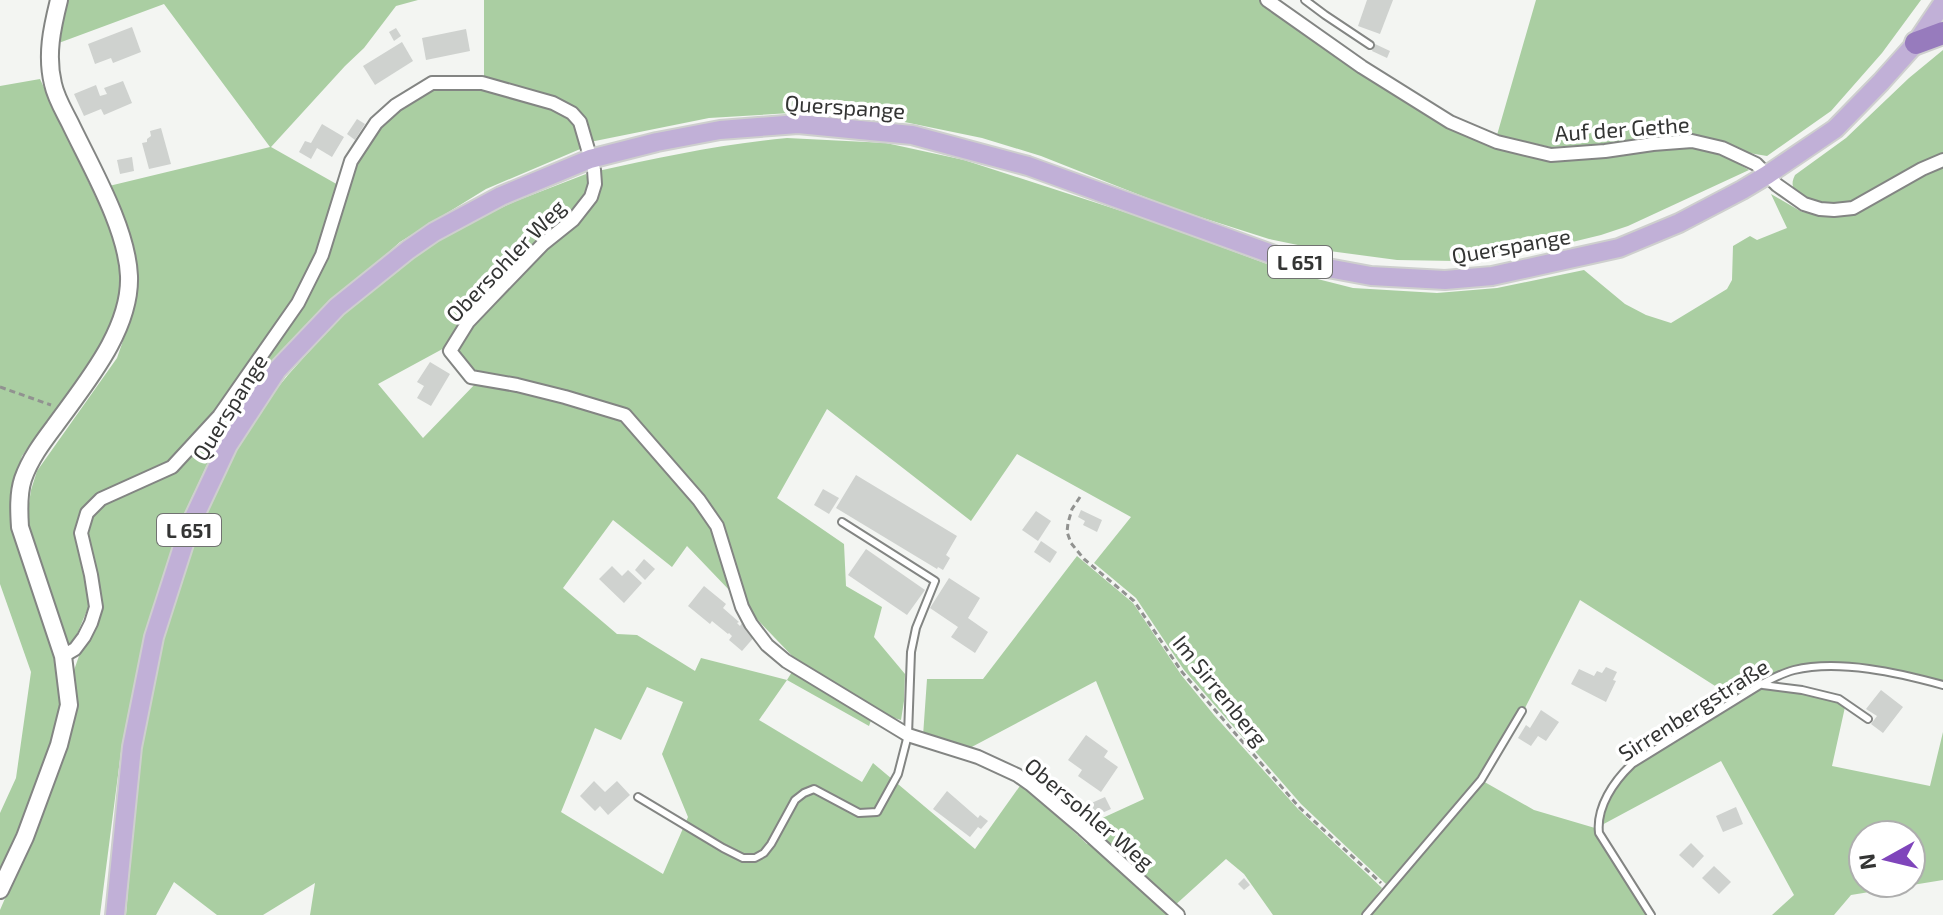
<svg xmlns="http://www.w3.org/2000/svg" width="1943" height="915" viewBox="0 0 1943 915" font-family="'Exo 2',sans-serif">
  <rect width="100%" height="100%" fill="#f3f5f2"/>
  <g fill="#aacea2" fill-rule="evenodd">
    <polygon points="66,0 418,0 396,6 364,48 345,66 271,147 340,186 319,254 295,302 215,415 169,463 84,511 90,603 68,656 26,524 31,490 37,471 117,358 133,312 138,276 129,229 109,186 270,147 164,4 56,44"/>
    <polygon points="484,0 1262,0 1448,124 1548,158 1690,145 1720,153 1749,170 1628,226 1601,235 1527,253 1455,261 1397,260 1322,250 1269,239 1175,209 1041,156 982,138 885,118 807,112 709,118 590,142 586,121 484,79"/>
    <polygon points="1536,0 1921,0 1882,53 1831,111 1767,156 1749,153 1723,144 1690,135 1651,137 1604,145 1550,147 1497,135"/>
    <path d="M1943 50V156C1922 163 1900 173 1881 184 1871 190 1860 200 1848 203 1834 207 1812 206 1801 196 1793 189 1790 185 1795 175L1846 138 1909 78Z"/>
    <polygon points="40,79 112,232 121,277 117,307 99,350 22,456 12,487 10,524 59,672 62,708 51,745 19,834 0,873 0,813 16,778 31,672 0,584 0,86"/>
    <polygon points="434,86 482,88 549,108 578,124 585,147 486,189 400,242 334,301 272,365 219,439 181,521 144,635 122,744 100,915 0,915 0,910 50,794 67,744 75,702 73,673 98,602 87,536 91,517 104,503 174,469 198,447 224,415 303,304 355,163 377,127 398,109"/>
    <path d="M787 138 886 143 964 160 1146 219 1286 271 1353 288 1437 293 1497 288 1584 270 1625 304 1646 315 1671 323 1727 289 1732 280 1733 246 1750 236 1757 240 1787 228 1771 194 1802 212 1845 216 1892 191 1943 167V684L1886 669 1796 667 1734 698 1580 600 1525 708H1521L1480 779 1386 884 1301 804 1184 670 1136 598 1094 563 1131 517 1017 454 971 521 827 409 777 498 844 544 846 586 882 607 874 637 905 674 904 701 901 720 874 712 869 726 787 680 759 720 862 782 873 763 975 849 1022 783 1087 844 1098 845 1175 915H310L315 883 263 915H217L174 882 156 915H126L139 752 159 641 194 537 230 454 261 408 288 375 341 316 412 254 460 227 516 201 586 174 590 186 587 196 448 346 378 384 423 438 478 381 452 350C479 313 511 278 544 247 562 231 582 221 596 201 602 193 599 181 598 171 660 157 723 144 787 138ZM613 520 672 567 687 546 798 662 787 680 701 658 695 671 637 635 617 634 563 588ZM647 687 683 702 662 754 688 817 663 874 561 812 595 728 621 740Z"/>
    <polygon points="1077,556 1133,603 1182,676 1214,715 1298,809 1382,888 1361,915 1273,915 1244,874 1226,859 1173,907 1085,826 1144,799 1096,681 966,750 923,736 927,679 983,679"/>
    <path d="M1761 687C1787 690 1823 694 1845 707L1832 766 1930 786 1943 732V880L1851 895 1834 915H1772L1794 895 1721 761 1600 826C1606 802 1616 783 1633 766ZM1863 835H1911V883H1863Z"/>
    <polygon points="1481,780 1534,810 1595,828 1601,842 1646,915 1371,915"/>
  </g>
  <g fill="#cfd2cf">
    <polygon points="1367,0 1393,0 1380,34 1358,26"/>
    <polygon points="132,27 141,52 113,63 111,58 95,64 88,44"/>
    <polygon points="396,28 401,36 394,41 389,32"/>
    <polygon points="466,29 470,51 426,60 422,38"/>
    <polygon points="402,42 413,61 375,85 363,66"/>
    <polygon points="1375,44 1390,51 1387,58 1372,51"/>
    <polygon points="123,81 132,103 104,115 101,109 84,116 74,94 96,85 100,96 107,94 104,88"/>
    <polygon points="357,119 365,124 355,140 347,134"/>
    <polygon points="322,124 344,137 332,157 317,148 311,159 299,152 305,141 311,143"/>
    <polygon points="161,128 171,164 149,169 142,143 147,142 147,139 151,136 150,131"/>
    <polygon points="132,157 134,171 120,174 117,160"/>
    <polygon points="430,362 450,374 431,406 417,398 424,386 417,382"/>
    <polygon points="856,475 957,536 946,555 950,558 943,570 938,567 937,569 836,508"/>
    <polygon points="823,489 839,498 829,514 814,505"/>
    <polygon points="1081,510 1102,520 1097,532 1083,525 1085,521 1078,517"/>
    <polygon points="1036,511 1051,521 1038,541 1022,530"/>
    <polygon points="1041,541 1057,552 1050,563 1034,552"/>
    <polygon points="866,549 925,590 907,615 848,575"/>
    <polygon points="644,559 655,569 645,580 635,570"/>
    <polygon points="612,566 622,576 628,570 642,583 624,603 599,579"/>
    <polygon points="949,578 980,598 968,618 988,632 975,653 951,637 958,627 930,608"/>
    <polygon points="704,586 726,604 723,608 739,622 737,623 740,626 742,623 756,635 742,651 729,640 732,636 729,633 728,634 712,621 710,624 688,606"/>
    <polygon points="1606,667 1617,672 1613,680 1616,681 1606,702 1571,684 1579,669 1594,676 1597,671 1602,673"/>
    <polygon points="1881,690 1903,707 1883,733 1871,724 1877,716 1866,709"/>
    <polygon points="1541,710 1559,722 1546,741 1538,736 1531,746 1518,738 1526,725 1530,728"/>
    <polygon points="1086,735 1108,751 1104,757 1118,767 1101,792 1078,776 1082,770 1068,760"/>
    <polygon points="594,781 605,792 617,781 630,795 608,815 600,806 595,811 580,796"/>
    <polygon points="947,791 978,818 980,815 988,821 981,829 978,827 970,837 933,809"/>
    <polygon points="1105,797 1111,809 1084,821 1078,809"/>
    <polygon points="1736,807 1743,824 1723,832 1716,816"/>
    <polygon points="1691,843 1704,856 1693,868 1679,855"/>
    <polygon points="1714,866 1731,882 1719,894 1702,878"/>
    <polygon points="1244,878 1250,885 1244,890 1238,884"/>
  </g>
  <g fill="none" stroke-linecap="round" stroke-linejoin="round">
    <g stroke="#838583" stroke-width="10">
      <g id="lane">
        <polyline points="1305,0 1325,15 1370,45"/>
        <polyline points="1763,685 1802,690 1839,699 1868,719"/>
        <polyline points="638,797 723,848 743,858 755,858 764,853 771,844 795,800 804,793 814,789 859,813 877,812 898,774 908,735 911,652 916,628 935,581 842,522"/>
        <polyline points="1366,915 1481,780 1522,711"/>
        <path d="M1651 915 1599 833C1596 807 1614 781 1632 764L1760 685C1771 679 1782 673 1794 670 1839 659 1899 673 1943 685"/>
      </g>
    </g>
    <g stroke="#838583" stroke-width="16">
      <g id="street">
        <polyline points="1267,0 1362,67 1450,122 1497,142 1551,155 1605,151 1653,144 1692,141 1722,148 1756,164 1777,185 1804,204 1820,209 1834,210 1853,208 1922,169 1943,160"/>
        <polyline points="63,656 75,649 84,637 91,623 96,607 91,575 81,533 87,513 101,499 172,467 219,416 298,303 322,255 351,161 376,123 396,105 432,83 482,83 553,103 572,113 580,122 594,170 595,184 591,197 573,220 543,244 489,300 468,322 450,351 471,377 517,385 565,397 625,415 699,500 717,526 742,607 751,624 767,645 786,661 908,735 978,757 1017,775 1030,784 1083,829 1178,915"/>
      </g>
    </g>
    <g stroke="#838583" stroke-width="20">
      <path id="secondary" d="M0 890 25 837 59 745 69 705 63 656 20 527C19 512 18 494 23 479 30 459 42 443 54 427 84 385 131 331 129 276 127 228 91 167 70 123 64 111 56 98 53 84 46 55 52 28 59 0"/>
    </g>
    <g stroke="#cecfce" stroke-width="22">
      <polyline id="primary" points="115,915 132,747 154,637 189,528 228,445 277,370 337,307 408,250 434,232 501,196 590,159 657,142 720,130 798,124 912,135 1028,166 1277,256 1317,266 1371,276 1445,280 1492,276 1619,248 1679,223 1742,190 1767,175 1835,129 1881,82 1916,43 1943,3"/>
    </g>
    <g stroke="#cecfce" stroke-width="26">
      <polyline id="highway" points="1916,43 1943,33"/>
    </g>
    <g stroke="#919290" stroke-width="3" stroke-dasharray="6 4" stroke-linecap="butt">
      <polyline points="0,387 51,405"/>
      <polyline points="1080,497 1072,509 1068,523 1067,532 1071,543 1084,559 1134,601 1182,672 1299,807 1381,883"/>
    </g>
    <use href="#lane" stroke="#fff" stroke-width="6"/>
    <use href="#street" stroke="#fff" stroke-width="12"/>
    <use href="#secondary" stroke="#fff" stroke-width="16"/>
    <use href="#primary" stroke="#c1b0d7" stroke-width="18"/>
    <use href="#highway" stroke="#977bbd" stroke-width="22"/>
  </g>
  <g text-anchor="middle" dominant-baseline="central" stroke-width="7" stroke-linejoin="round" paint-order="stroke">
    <g fill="#fff" stroke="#717271" stroke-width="2">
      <rect x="1268" y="246" width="64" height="32" rx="6"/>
      <rect x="157" y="514" width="64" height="32" rx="6"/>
    </g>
    <g font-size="20" font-weight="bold" fill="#343534">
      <text x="1300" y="262">L 651</text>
      <text x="189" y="530">L 651</text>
    </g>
    <g font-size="22" fill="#343534" stroke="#fff">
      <text transform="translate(845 106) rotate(4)">Querspange</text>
      <text transform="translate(1622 128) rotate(-4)">Auf der Gethe</text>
      <text transform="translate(1511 245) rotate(-10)">Querspange</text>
      <text transform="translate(505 260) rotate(-46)">Obersohler Weg</text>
      <text transform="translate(229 407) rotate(-58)">Querspange</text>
      <text transform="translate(1221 690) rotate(51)">Im Sirrenberg</text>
      <text transform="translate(1693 709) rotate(-32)">Sirrenbergstraße</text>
      <text transform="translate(1090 813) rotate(40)">Obersohler Weg</text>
    </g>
  </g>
  <g transform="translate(1887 859) rotate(262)"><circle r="38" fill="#ffffff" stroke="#aeaeae" stroke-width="2"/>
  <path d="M0-6L14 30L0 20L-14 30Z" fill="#7f45bb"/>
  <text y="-12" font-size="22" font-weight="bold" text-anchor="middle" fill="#343534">N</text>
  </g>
</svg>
